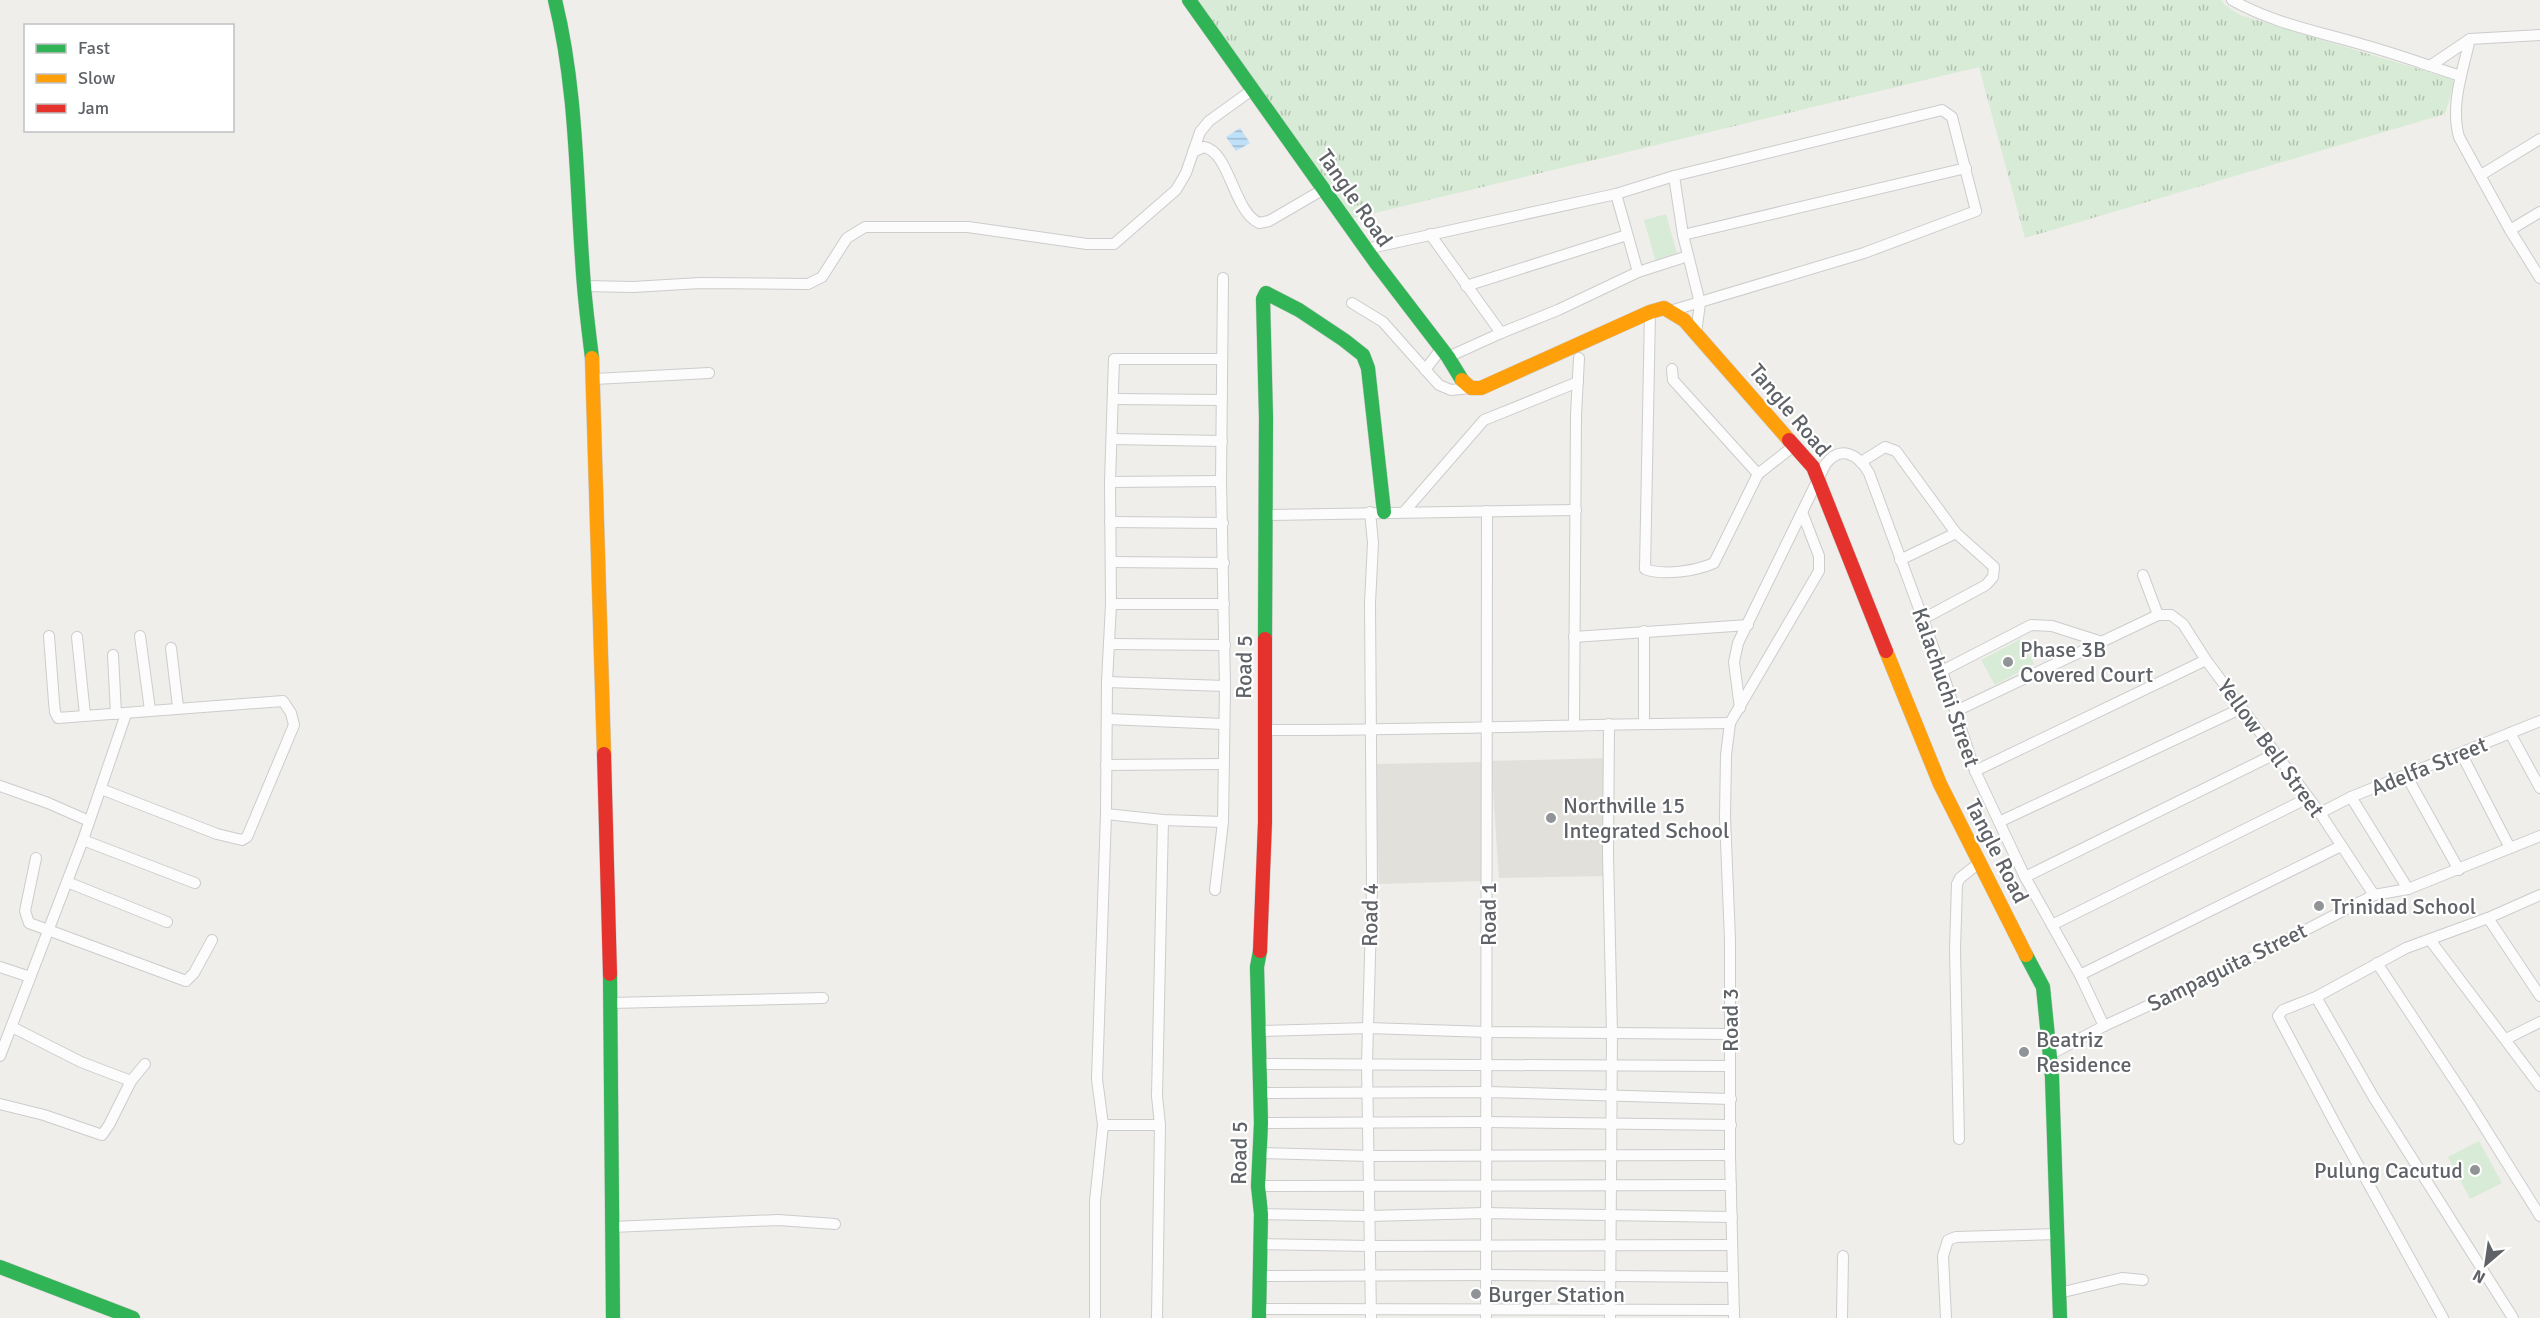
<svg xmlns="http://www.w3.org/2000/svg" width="2540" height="1318" viewBox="0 0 2540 1318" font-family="Signika,sans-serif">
  <defs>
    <pattern id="grass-tufts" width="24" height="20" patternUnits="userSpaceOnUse" patternTransform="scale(1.5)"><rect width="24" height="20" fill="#d8ebd6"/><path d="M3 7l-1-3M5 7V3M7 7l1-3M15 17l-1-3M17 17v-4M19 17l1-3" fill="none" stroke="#b2c2b1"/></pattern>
    <pattern id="water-rules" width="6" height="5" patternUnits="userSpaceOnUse" patternTransform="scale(1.5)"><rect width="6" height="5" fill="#bfe0f9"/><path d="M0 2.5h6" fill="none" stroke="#9eb9cd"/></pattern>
  </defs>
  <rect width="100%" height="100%" fill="#efeeea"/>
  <g fill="#e2e0da">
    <polygon points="1608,758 1606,876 1499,878 1491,761"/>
    <polygon points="1483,762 1482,881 1379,884 1375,764"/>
  </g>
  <polygon fill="url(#grass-tufts)" points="1194,0 2221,0 2225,5 2240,15 2455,80 2445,114 2025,238 1979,67 1350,219"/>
  <g fill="#d8ebd6">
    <polygon points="1666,214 1678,257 1656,263 1644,220"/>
    <polygon points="2021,639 2034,664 1995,685 1981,660"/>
    <polygon points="2479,1141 2502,1183 2470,1199 2448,1157"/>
  </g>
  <polygon fill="url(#water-rules)" points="1240,128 1250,143 1236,151 1226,137"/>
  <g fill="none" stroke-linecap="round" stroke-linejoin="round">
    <g stroke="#cbcccc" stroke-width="12">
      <g id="street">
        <path d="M2232 0C2272 23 2320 32 2364 45 2397 54 2429 66 2461 76"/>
        <path d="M2540 35 2470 39C2463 70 2450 105 2459 137L2510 230 2540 278"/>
        <polyline points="2430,66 2470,39"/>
        <path d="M1193 152 1204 147C1230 152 1233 211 1259 223L1269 221 1324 189"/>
        <polyline points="2481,175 2540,139"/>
        <polyline points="1674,176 1683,235 1700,303 1696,333"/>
        <polyline points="1616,194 1638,272"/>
        <polyline points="2510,230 2540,212"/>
        <polyline points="1430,234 1501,333 1558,310 1638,272 1688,256"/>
        <polyline points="1683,235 1966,168"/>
        <polyline points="1366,249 1616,194 1674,176 1942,110 1952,117 1976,211 1864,253 1670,311"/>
        <polyline points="584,286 633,287 700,283 808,284 822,277 847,238 865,227 968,227 1087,244 1114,244 1176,190 1186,173 1200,132 1209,121 1252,90"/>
        <polyline points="1466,286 1627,235"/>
        <polyline points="1352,303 1383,322 1439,385 1451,390 1471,388"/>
        <path d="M1650 312 1645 569C1663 576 1696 571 1714 563L1758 474 1795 445"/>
        <polyline points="1448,357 1501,333"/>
        <polyline points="1672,369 1673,380 1758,474"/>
        <polyline points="1425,370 1441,349"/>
        <polyline points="594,379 709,373"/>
        <polyline points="1113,399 1222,400"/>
        <polyline points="1112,439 1222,441"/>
        <polyline points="1861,462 1885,447 1896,451 1956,533 1994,567 1993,577 1986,585 1923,619"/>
        <polyline points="1110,482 1221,481"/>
        <polyline points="1370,512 1373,543 1370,603 1372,886 1367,1063 1371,1318"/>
        <polyline points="1404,512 1484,420 1578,382"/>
        <polyline points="1266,515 1576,510"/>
        <polyline points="1110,522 1223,523"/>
        <polyline points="1900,560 1956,533"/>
        <polyline points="1111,562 1224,563"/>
        <polyline points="2143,575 2158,615"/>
        <polyline points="1111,604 1224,604"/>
        <polyline points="1644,631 1644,723"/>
        <polyline points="49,636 54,702 55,712 58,718 283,701 291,713 294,725 250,830 247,837 242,840 217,834 101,789"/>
        <polyline points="140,636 150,710"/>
        <polyline points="77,637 85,715"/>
        <polyline points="1574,637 1748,625"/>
        <polyline points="1110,644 1225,645"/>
        <polyline points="171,648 178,707"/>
        <polyline points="113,655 116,714"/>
        <polyline points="1942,671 2031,625 2052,626 2102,642"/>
        <polyline points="1107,682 1225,686"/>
        <path d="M1740 708 1734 662 1738 643 1825 465C1840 444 1858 454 1869 473L1942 671 1975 771 2025 877 2080 975 2104 1026"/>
        <polyline points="1956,711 2158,615 2171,615 2183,624 2206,660 2320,813 2374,895"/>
        <polyline points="1108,719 1223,724"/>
        <polyline points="1574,724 1576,415 1579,358"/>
        <polyline points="1609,724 1608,854 1612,1033 1610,1318"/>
        <path d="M1265 730C1420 731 1575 724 1730 723"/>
        <polyline points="2510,733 2540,788"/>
        <polyline points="2461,753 2510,848"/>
        <polyline points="1106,765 1224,764"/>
        <polyline points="1975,771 2206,660"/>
        <polyline points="2406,775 2459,870"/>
        <polyline points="0,786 48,803 89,821"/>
        <polyline points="2351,797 2408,889"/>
        <polyline points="2320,813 2351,797 2540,721"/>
        <polyline points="1106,814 1163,820 1223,822"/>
        <polyline points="1999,822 2242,708"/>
        <polyline points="83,840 195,883"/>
        <polyline points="36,858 25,911 29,923 186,981 194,973 212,940"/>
        <polyline points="2025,877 2275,754"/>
        <polyline points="67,882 167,922"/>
        <polyline points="1215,890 1223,822 1225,686 1221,481 1223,278"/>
        <polyline points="2488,918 2540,996"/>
        <polyline points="2052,925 2308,798"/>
        <polyline points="2430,940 2540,1086"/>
        <polyline points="2377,963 2470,1104 2540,1216"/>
        <polyline points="0,967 30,977"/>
        <polyline points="2080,975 2341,846"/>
        <polyline points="2316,997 2374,1098 2513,1318"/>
        <polyline points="610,1003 823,998"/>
        <polyline points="12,1027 81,1062 131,1081 145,1064"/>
        <polyline points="1260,1031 1369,1028 1487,1032 1730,1034"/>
        <polyline points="2506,1039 2540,1022"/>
        <polyline points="2051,1054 2104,1026 2243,962 2374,895 2408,889 2540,836"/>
        <polyline points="0,1056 83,840 126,714"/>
        <polyline points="1260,1064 1730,1066"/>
        <polyline points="1259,1093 1487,1092 1731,1099"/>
        <polyline points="0,1104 44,1115 102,1135 109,1125 131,1081"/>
        <polyline points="1261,1123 1486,1122 1731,1125"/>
        <polyline points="1103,1125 1160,1125"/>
        <polyline points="1959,1139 1955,950 1957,884 1960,878 1979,863"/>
        <polyline points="1259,1153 1370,1156 1730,1155"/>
        <polyline points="1258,1186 1731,1185"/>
        <polyline points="1261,1214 1369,1216 1485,1213 1732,1217"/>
        <polyline points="612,1227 778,1220 835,1224"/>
        <polyline points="1261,1244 1369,1246 1732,1245"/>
        <polyline points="1259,1276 1487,1275 1733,1277"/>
        <polyline points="2059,1293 2122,1278 2143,1280"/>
        <polyline points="1259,1309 1734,1310"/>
        <polyline points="1095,1318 1095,1201 1103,1125 1097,1079 1106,814 1107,682 1111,604 1110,482 1114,359 1222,359"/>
        <polyline points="1157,1318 1160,1125 1157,1096 1163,820"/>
        <polyline points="1486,1318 1487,511"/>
        <polyline points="1734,1318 1730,1155 1730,940 1725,817 1726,755 1730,723 1819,571 1819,556 1802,512"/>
        <polyline points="1842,1318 1843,1256"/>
        <polyline points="1946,1318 1943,1256 1948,1240 1956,1237 2057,1234"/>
        <polyline points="2443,1318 2338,1129 2278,1016 2283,1010 2316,997 2406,948 2488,918 2540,895"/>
      </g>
    </g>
    <g stroke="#cacacb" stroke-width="15">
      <g id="fast">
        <path d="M555 0C578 93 576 190 584 286 586 310 589 334 592 358"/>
        <polyline points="1189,0 1376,263 1448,357 1462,380"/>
        <polyline points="1265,639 1266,417 1263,299 1266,293 1299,310 1344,340 1363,355 1368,368 1384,512"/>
        <polyline points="2026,955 2043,987 2052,1077 2060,1318"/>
        <polyline points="610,974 613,1318"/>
        <polyline points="0,1267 133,1318"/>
        <polyline points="1259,1318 1261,1214 1258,1186 1261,1123 1257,967 1260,951"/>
      </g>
    </g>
    <g stroke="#cacacb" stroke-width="15">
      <g id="slow">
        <polyline points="592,358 604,754"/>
        <polyline points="1462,380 1471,388 1481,388 1650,312 1664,308 1684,320 1789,440"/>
        <polyline points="1886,651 1940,784 2026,955"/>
      </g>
    </g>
    <g stroke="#cacacb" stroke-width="15">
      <g id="jam">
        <polyline points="1789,440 1813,467 1886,651"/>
        <polyline points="604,754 610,974"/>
        <polyline points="1260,951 1265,822 1265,639"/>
      </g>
    </g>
    <use href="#street" stroke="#fdfcfc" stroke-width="10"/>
    <use href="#fast" stroke="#30b455" stroke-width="14"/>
    <use href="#slow" stroke="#ff9f0a" stroke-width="14"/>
    <use href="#jam" stroke="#e5322d" stroke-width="14"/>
  </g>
  <g fill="#919496" stroke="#fff" stroke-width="2">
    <circle cx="2008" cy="662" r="6"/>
    <circle cx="1551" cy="818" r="6"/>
    <circle cx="2319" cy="906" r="6"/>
    <circle cx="2024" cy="1052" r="6"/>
    <circle cx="2475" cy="1170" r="6"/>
    <circle cx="1476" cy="1294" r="6"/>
  </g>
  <g text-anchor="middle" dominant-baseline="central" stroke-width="4.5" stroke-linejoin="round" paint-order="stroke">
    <g font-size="22" fill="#5f6368" stroke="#fff">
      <text transform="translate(1355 198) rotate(55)">Tangle Road</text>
      <text transform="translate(1790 410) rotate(50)">Tangle Road</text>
      <text transform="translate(1244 667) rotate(-89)">Road 5</text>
      <text transform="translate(1946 687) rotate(71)">Kalachuchi Street</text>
      <text transform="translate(2271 748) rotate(54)">Yellow Bell Street</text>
      <text transform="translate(2429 766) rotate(-22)">Adelfa Street</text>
      <text transform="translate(1997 851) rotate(63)">Tangle Road</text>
      <text transform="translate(1488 914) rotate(-90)">Road 1</text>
      <text transform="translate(1370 915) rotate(-89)">Road 4</text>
      <text transform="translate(2227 967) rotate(-26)">Sampaguita Street</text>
      <text transform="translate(1730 1020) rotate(-90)">Road 3</text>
      <text transform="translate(1239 1153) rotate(-89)">Road 5</text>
    </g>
    <g font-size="22" fill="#5f6368" stroke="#fff" text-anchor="start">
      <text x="2020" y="649">Phase 3B<tspan x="2020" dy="25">Covered Court</tspan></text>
      <text x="1563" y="805">Northville 15<tspan x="1563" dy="25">Integrated School</tspan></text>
      <text x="2331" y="906">Trinidad School</text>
      <text x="2036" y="1039">Beatriz<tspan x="2036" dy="25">Residence</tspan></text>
      <text x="2463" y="1170" text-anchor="end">Pulung Cacutud</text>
      <text x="1488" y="1294">Burger Station</text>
    </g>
  </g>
  <rect x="24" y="24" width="210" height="108" fill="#ffffff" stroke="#bfc1c3" stroke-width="1.5"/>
  <rect x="36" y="44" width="30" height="9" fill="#30b455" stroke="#bfc1c3" stroke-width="1.5"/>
  <text x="78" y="54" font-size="18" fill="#5f6368">Fast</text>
  <rect x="36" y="74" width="30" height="9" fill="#ff9f0a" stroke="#bfc1c3" stroke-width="1.5"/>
  <text x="78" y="84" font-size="18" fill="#5f6368">Slow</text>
  <rect x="36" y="104" width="30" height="9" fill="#e5322d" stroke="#bfc1c3" stroke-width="1.5"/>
  <text x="78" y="114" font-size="18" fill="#5f6368">Jam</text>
  <g transform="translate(2486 1264) rotate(209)" stroke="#ffffff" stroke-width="4.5" paint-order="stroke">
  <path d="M0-4.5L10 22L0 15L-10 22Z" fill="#5f6368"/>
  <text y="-9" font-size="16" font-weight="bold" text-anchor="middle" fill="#5f6368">N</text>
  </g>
</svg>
